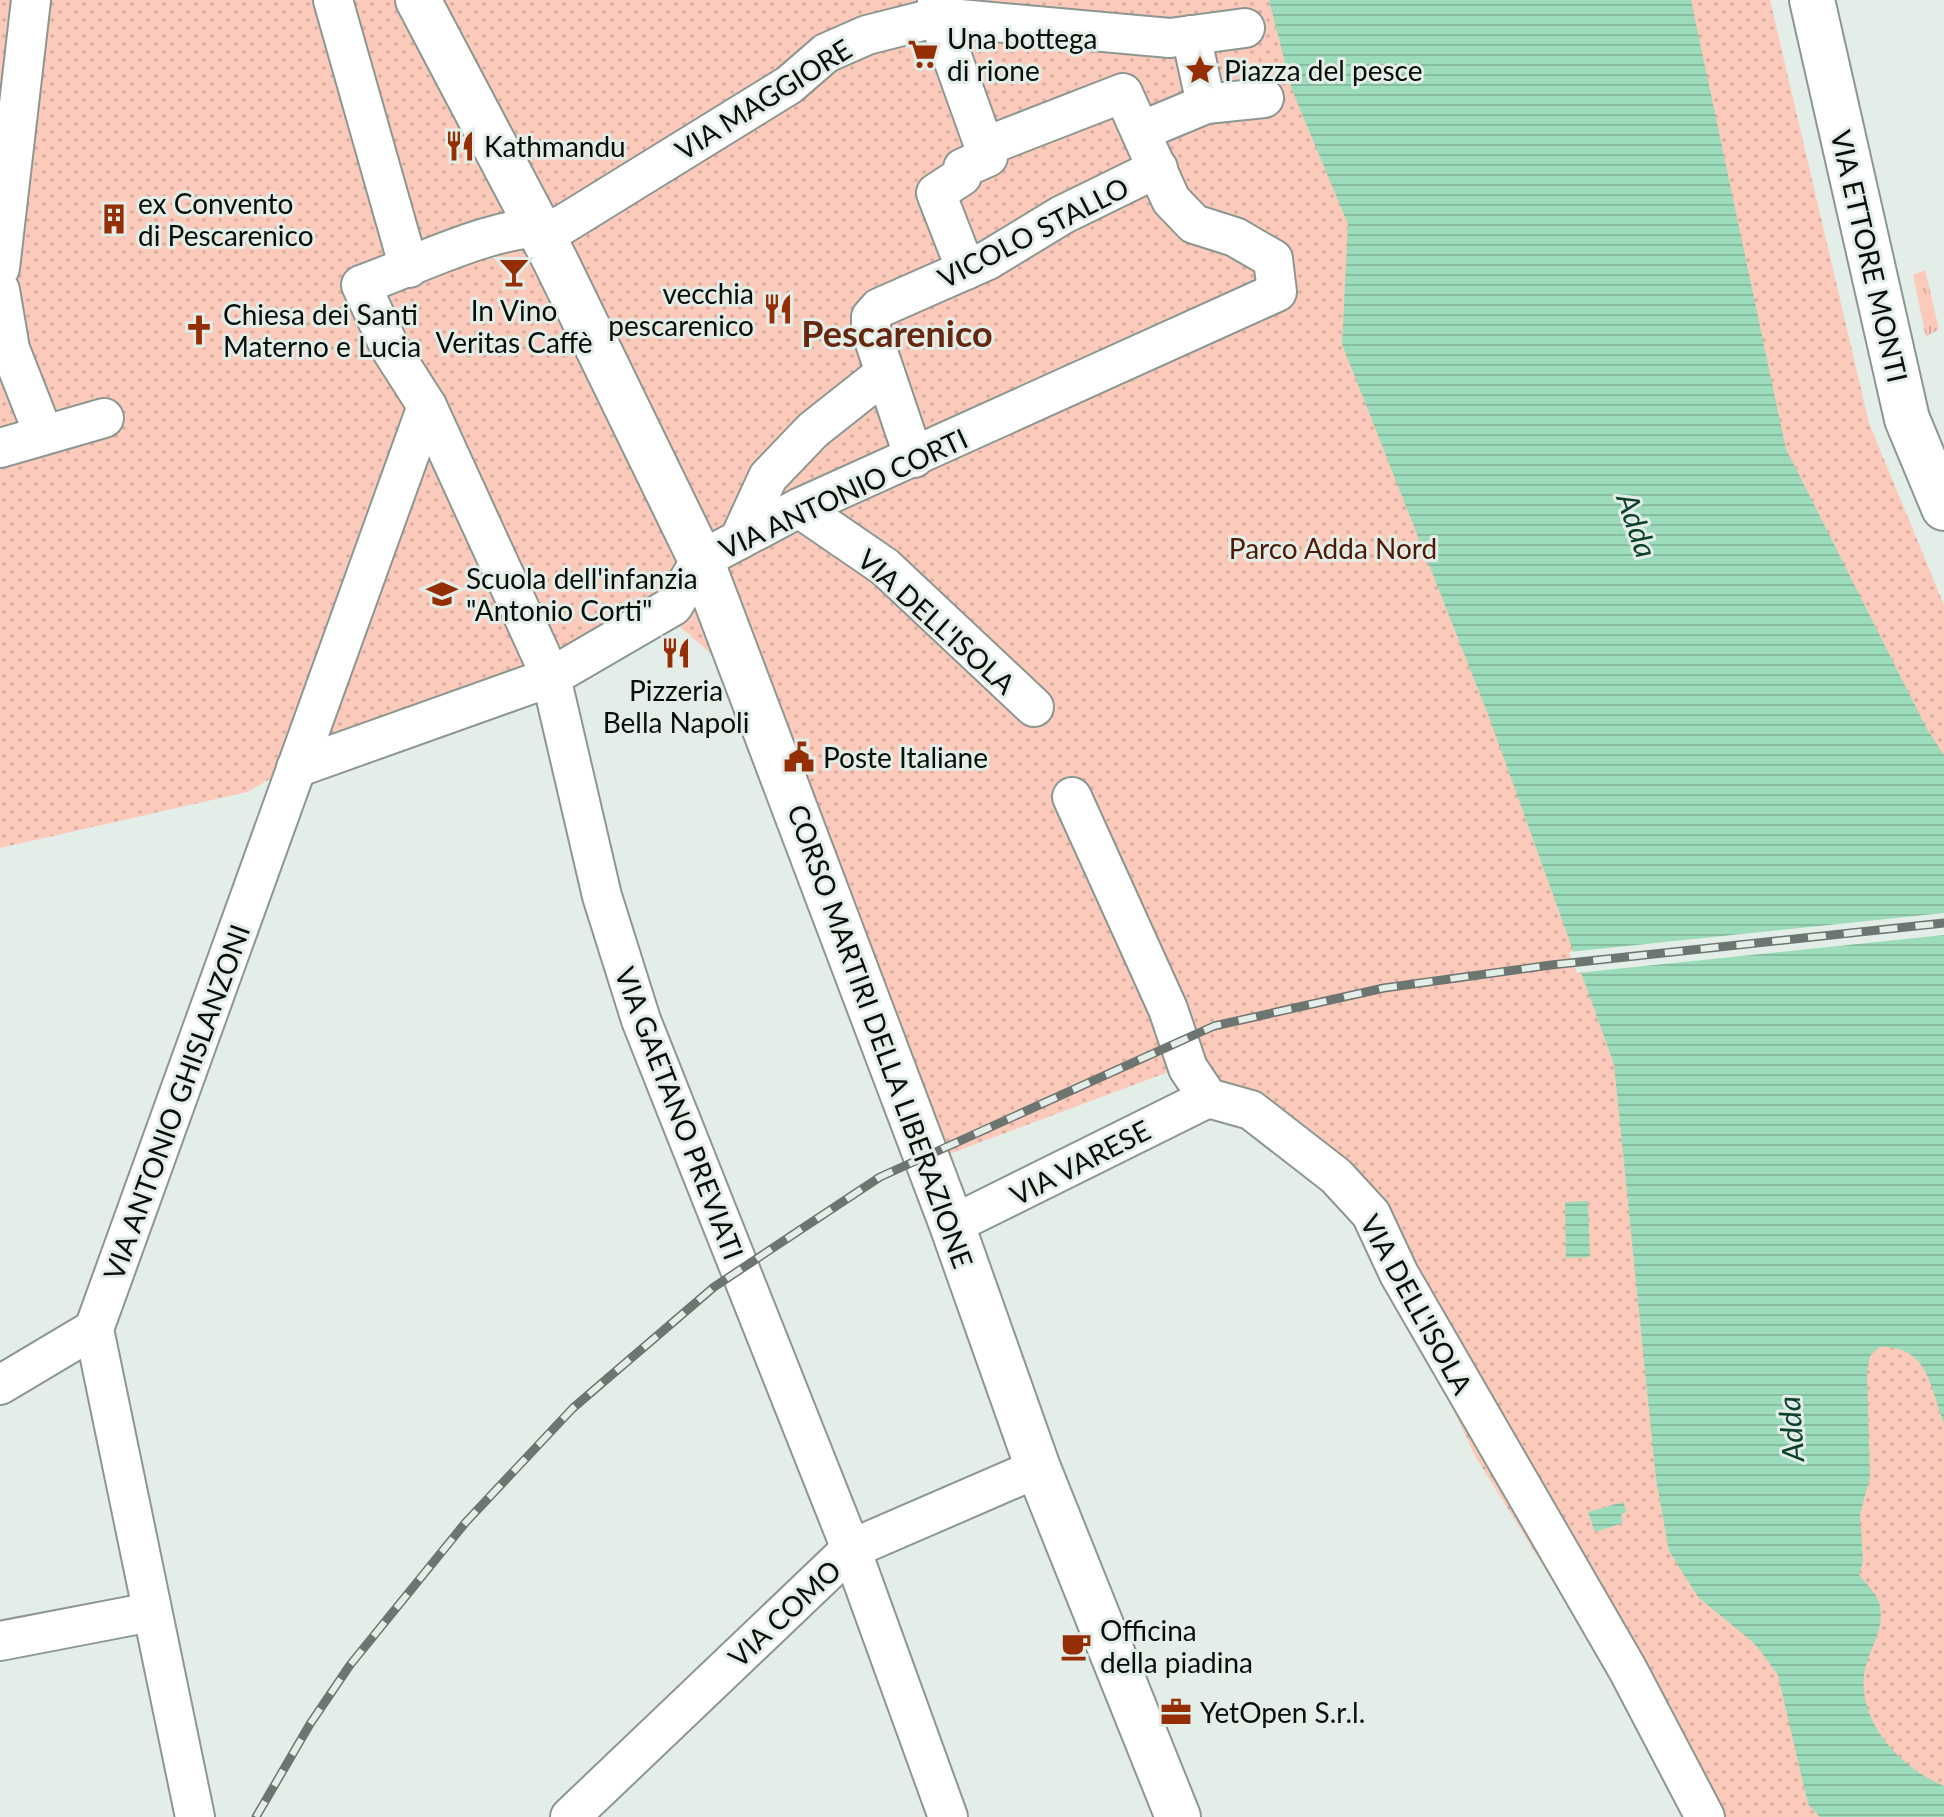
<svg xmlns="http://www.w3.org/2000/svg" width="1944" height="1817" viewBox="0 0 1944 1817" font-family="Lato,sans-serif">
  <defs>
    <pattern id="grass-tufts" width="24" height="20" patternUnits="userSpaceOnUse" patternTransform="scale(2)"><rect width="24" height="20" fill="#fccaba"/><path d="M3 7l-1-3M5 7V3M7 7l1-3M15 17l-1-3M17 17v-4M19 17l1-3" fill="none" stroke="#d7ac9f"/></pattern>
    <pattern id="park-dots" width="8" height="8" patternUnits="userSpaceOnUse" patternTransform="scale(2)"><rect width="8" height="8" fill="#fccaba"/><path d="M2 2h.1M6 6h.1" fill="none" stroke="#d7ac9f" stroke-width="1.8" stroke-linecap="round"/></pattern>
    <pattern id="water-rules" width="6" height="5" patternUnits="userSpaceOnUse" patternTransform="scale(2)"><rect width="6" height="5" fill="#9ddcba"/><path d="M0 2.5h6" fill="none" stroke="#86bc9f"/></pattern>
  </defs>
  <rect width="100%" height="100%" fill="#e2eee7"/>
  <polygon fill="url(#grass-tufts)" points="1925,270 1939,329 1926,337 1913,275"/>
  <polygon fill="url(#park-dots)" points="0,0 1770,0 1869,423 1944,605 1944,1817 1682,1817 1657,1749 1475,1456 1333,1152 1171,1071 941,1157 742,681 655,605 551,683 318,752 247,792 0,848"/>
  <g fill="url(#water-rules)">
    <path d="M1269 0H1691L1786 449 1927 729 1944 755V1423C1930 1386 1928 1345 1879 1347L1870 1356 1867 1373 1870 1477 1860 1514 1863 1561 1859 1575C1866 1584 1879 1595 1880 1606 1884 1628 1872 1645 1866 1665 1852 1718 1900 1768 1944 1786V1817H1820L1808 1804 1778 1675 1755 1644 1698 1597 1669 1551 1656 1479 1614 1064 1489 717 1342 344 1348 224 1292 90Z"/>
    <polygon points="1588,1201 1590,1257 1566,1258 1565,1202"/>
    <polygon points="1623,1502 1627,1512 1621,1514 1623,1523 1595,1532 1588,1512"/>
  </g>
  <polygon fill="#e2eee7" points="1944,913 1944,935 1577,973 1569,952"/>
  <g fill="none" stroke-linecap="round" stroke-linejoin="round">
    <g stroke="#8c9791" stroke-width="42">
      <g id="minor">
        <polyline points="333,0 409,268"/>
        <polyline points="937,0 938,17 988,157 963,168 962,176 936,193 966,270"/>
        <polyline points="1191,35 1206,104"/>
        <polyline points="1141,131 1206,104 1264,98"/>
        <polyline points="0,268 31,0"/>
        <polyline points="0,290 10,349 43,433"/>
        <polyline points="0,448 104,418"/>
        <polyline points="914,458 871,331 871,317 879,308 988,260 1062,215 1158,168"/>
        <polyline points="799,508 885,567 1034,707"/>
        <polyline points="739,540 768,477 813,430 885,373"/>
        <polyline points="296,768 551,677 673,606 701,560 799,508 1277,292 1273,259 1235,237 1194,224 1171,200 1123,93 984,147"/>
        <polyline points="1072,797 1168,1009 1188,1068 1208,1098 1251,1110 1336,1176 1371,1214 1399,1274 1628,1670 1705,1817"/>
        <polyline points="952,1225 1208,1098"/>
        <polyline points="0,1385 94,1329"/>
        <polyline points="0,1641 151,1612"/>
        <polyline points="195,1817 94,1329 427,406"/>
        <polyline points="570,1817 851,1549 1038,1468"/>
        <path d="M948 1817 851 1549 641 1020 602 896 551 677 427 406 390 348 361 285C420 264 497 223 559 227L789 85 826 53 867 35 938 17 1170 38 1245 28"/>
      </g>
    </g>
    <g stroke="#8c9791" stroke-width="48">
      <g id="major">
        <polyline points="418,0 555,260 701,560 952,1225 1038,1468 1178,1817"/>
        <polyline points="1812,0 1907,419 1944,508"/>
      </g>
    </g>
    <use href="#minor" stroke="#fff" stroke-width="38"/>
    <use href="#major" stroke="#fff" stroke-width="44"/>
    <g stroke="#6d7570" stroke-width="9">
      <polyline id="rail" points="256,1817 310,1724 350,1665 466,1522 573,1408 714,1287 880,1177 1214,1026 1384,988 1551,965 1944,923"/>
    </g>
    <use href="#rail" stroke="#e2eee7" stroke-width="6" stroke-dasharray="18" stroke-linecap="butt"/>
  </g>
  <defs>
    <g id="supermarket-bare" transform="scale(2.4)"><path d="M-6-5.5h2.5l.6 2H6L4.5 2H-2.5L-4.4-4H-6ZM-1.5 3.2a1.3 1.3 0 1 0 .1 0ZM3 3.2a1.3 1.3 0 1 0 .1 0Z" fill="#942e05" stroke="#e2eee7" stroke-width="2.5" paint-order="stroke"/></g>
    <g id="sight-bare" transform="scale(2.4)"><path d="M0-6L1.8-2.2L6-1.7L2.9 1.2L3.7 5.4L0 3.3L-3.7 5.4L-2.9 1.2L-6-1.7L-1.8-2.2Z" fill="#942e05" stroke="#e2eee7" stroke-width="2.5" paint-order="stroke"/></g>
    <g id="restaurant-bare" transform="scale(2.4)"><path d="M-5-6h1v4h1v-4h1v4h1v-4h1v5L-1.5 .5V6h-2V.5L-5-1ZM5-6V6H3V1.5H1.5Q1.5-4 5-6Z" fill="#942e05" stroke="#e2eee7" stroke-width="2.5" paint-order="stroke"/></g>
    <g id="building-bare" transform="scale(2.4)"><path d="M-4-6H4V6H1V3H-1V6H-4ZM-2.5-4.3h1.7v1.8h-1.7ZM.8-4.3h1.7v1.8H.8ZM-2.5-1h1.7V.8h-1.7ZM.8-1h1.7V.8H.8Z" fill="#942e05" stroke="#e2eee7" stroke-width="2.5" paint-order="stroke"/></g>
    <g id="bar-bare" transform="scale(2.4)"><path d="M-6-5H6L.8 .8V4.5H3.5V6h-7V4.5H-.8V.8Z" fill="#942e05" stroke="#e2eee7" stroke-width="2.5" paint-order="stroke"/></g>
    <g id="church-bare" transform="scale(2.4)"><path d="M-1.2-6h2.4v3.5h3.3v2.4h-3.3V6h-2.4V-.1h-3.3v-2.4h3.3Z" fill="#942e05" stroke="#e2eee7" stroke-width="2.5" paint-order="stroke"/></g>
    <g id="school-bare" transform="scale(2.4)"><path d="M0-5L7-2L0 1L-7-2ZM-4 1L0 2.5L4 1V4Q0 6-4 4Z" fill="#942e05" stroke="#e2eee7" stroke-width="2.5" paint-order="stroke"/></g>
    <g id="civic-bare" transform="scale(2.4)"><path d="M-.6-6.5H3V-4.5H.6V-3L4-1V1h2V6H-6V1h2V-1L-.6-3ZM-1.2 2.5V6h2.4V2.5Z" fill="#942e05" stroke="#e2eee7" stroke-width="2.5" paint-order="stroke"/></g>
    <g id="cafe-bare" transform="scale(2.4)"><path d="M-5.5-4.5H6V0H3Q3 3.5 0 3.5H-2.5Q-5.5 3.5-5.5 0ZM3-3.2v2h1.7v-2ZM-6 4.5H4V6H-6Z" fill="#942e05" stroke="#e2eee7" stroke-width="2.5" paint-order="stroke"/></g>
    <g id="office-bare" transform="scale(2.4)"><path d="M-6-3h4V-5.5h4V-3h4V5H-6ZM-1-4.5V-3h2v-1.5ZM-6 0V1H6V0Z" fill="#942e05" stroke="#e2eee7" stroke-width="2.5" paint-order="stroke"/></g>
  </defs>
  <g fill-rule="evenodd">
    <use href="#supermarket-bare" x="923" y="54"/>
    <use href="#sight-bare" x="1200" y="70"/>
    <use href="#restaurant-bare" x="460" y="146"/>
    <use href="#building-bare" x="114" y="219"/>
    <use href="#bar-bare" x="514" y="272"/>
    <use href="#restaurant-bare" x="778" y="309"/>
    <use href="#church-bare" x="199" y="330"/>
    <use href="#school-bare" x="442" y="594"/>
    <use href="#restaurant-bare" x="676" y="653"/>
    <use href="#civic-bare" x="799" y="757"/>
    <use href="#cafe-bare" x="1076" y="1646"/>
    <use href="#office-bare" x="1176" y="1712"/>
  </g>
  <g text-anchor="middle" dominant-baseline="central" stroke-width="6" stroke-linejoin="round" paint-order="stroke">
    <g font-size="28" fill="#0a0e0b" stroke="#e2eee7" text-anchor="start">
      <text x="947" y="38">Una bottega<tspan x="947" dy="32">di rione</tspan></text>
      <text x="1224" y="70">Piazza del pesce</text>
      <text x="484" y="146">Kathmandu</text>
      <text x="138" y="203">ex Convento<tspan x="138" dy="32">di Pescarenico</tspan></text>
      <text x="754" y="293" text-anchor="end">vecchia<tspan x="754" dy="32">pescarenico</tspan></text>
      <text x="514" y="310" text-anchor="middle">In Vino<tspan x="514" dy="32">Veritas Caffè</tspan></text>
      <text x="223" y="314">Chiesa dei Santi<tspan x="223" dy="32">Materno e Lucia</tspan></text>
      <text x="466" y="578">Scuola dell'infanzia<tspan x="466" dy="32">"Antonio Corti"</tspan></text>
      <text x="676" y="690" text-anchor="middle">Pizzeria<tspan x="676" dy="32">Bella Napoli</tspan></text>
      <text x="823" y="757">Poste Italiane</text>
      <text x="1100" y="1630">Officina<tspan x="1100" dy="32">della piadina</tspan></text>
      <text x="1200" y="1712">YetOpen S.r.l.</text>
    </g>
    <g font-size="28" fill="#0a0e0b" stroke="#e2eee7">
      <text transform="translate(763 99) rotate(-32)">VIA MAGGIORE</text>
      <text transform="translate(1033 232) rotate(-27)">VICOLO STALLO</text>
      <text transform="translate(1870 256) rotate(77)">VIA ETTORE MONTI</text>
      <text transform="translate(843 493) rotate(-25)">VIA ANTONIO CORTI</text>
      <text transform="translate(937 621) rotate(42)">VIA DELL'ISOLA</text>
      <text transform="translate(881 1036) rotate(70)">CORSO MARTIRI DELLA LIBERAZIONE</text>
      <text transform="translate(176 1102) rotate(-70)">VIA ANTONIO GHISLANZONI</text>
      <text transform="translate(680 1113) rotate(69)">VIA GAETANO PREVIATI</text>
      <text transform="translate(1080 1162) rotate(-27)">VIA VARESE</text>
      <text transform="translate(1417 1304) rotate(61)">VIA DELL'ISOLA</text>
      <text transform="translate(784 1613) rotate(-43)">VIA COMO</text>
    </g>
    <g font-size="28" fill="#501806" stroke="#e2eee7">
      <text x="1333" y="548">Parco Adda Nord</text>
    </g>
    <g font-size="30" font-style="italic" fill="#0d412b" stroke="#e2eee7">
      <text transform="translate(1638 525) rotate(71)">Adda</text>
      <text transform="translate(1790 1429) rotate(-94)">Adda</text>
    </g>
    <g font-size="36" font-weight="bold" fill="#672610" stroke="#e2eee7">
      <text x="897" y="333">Pescarenico</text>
    </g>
  </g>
</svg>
